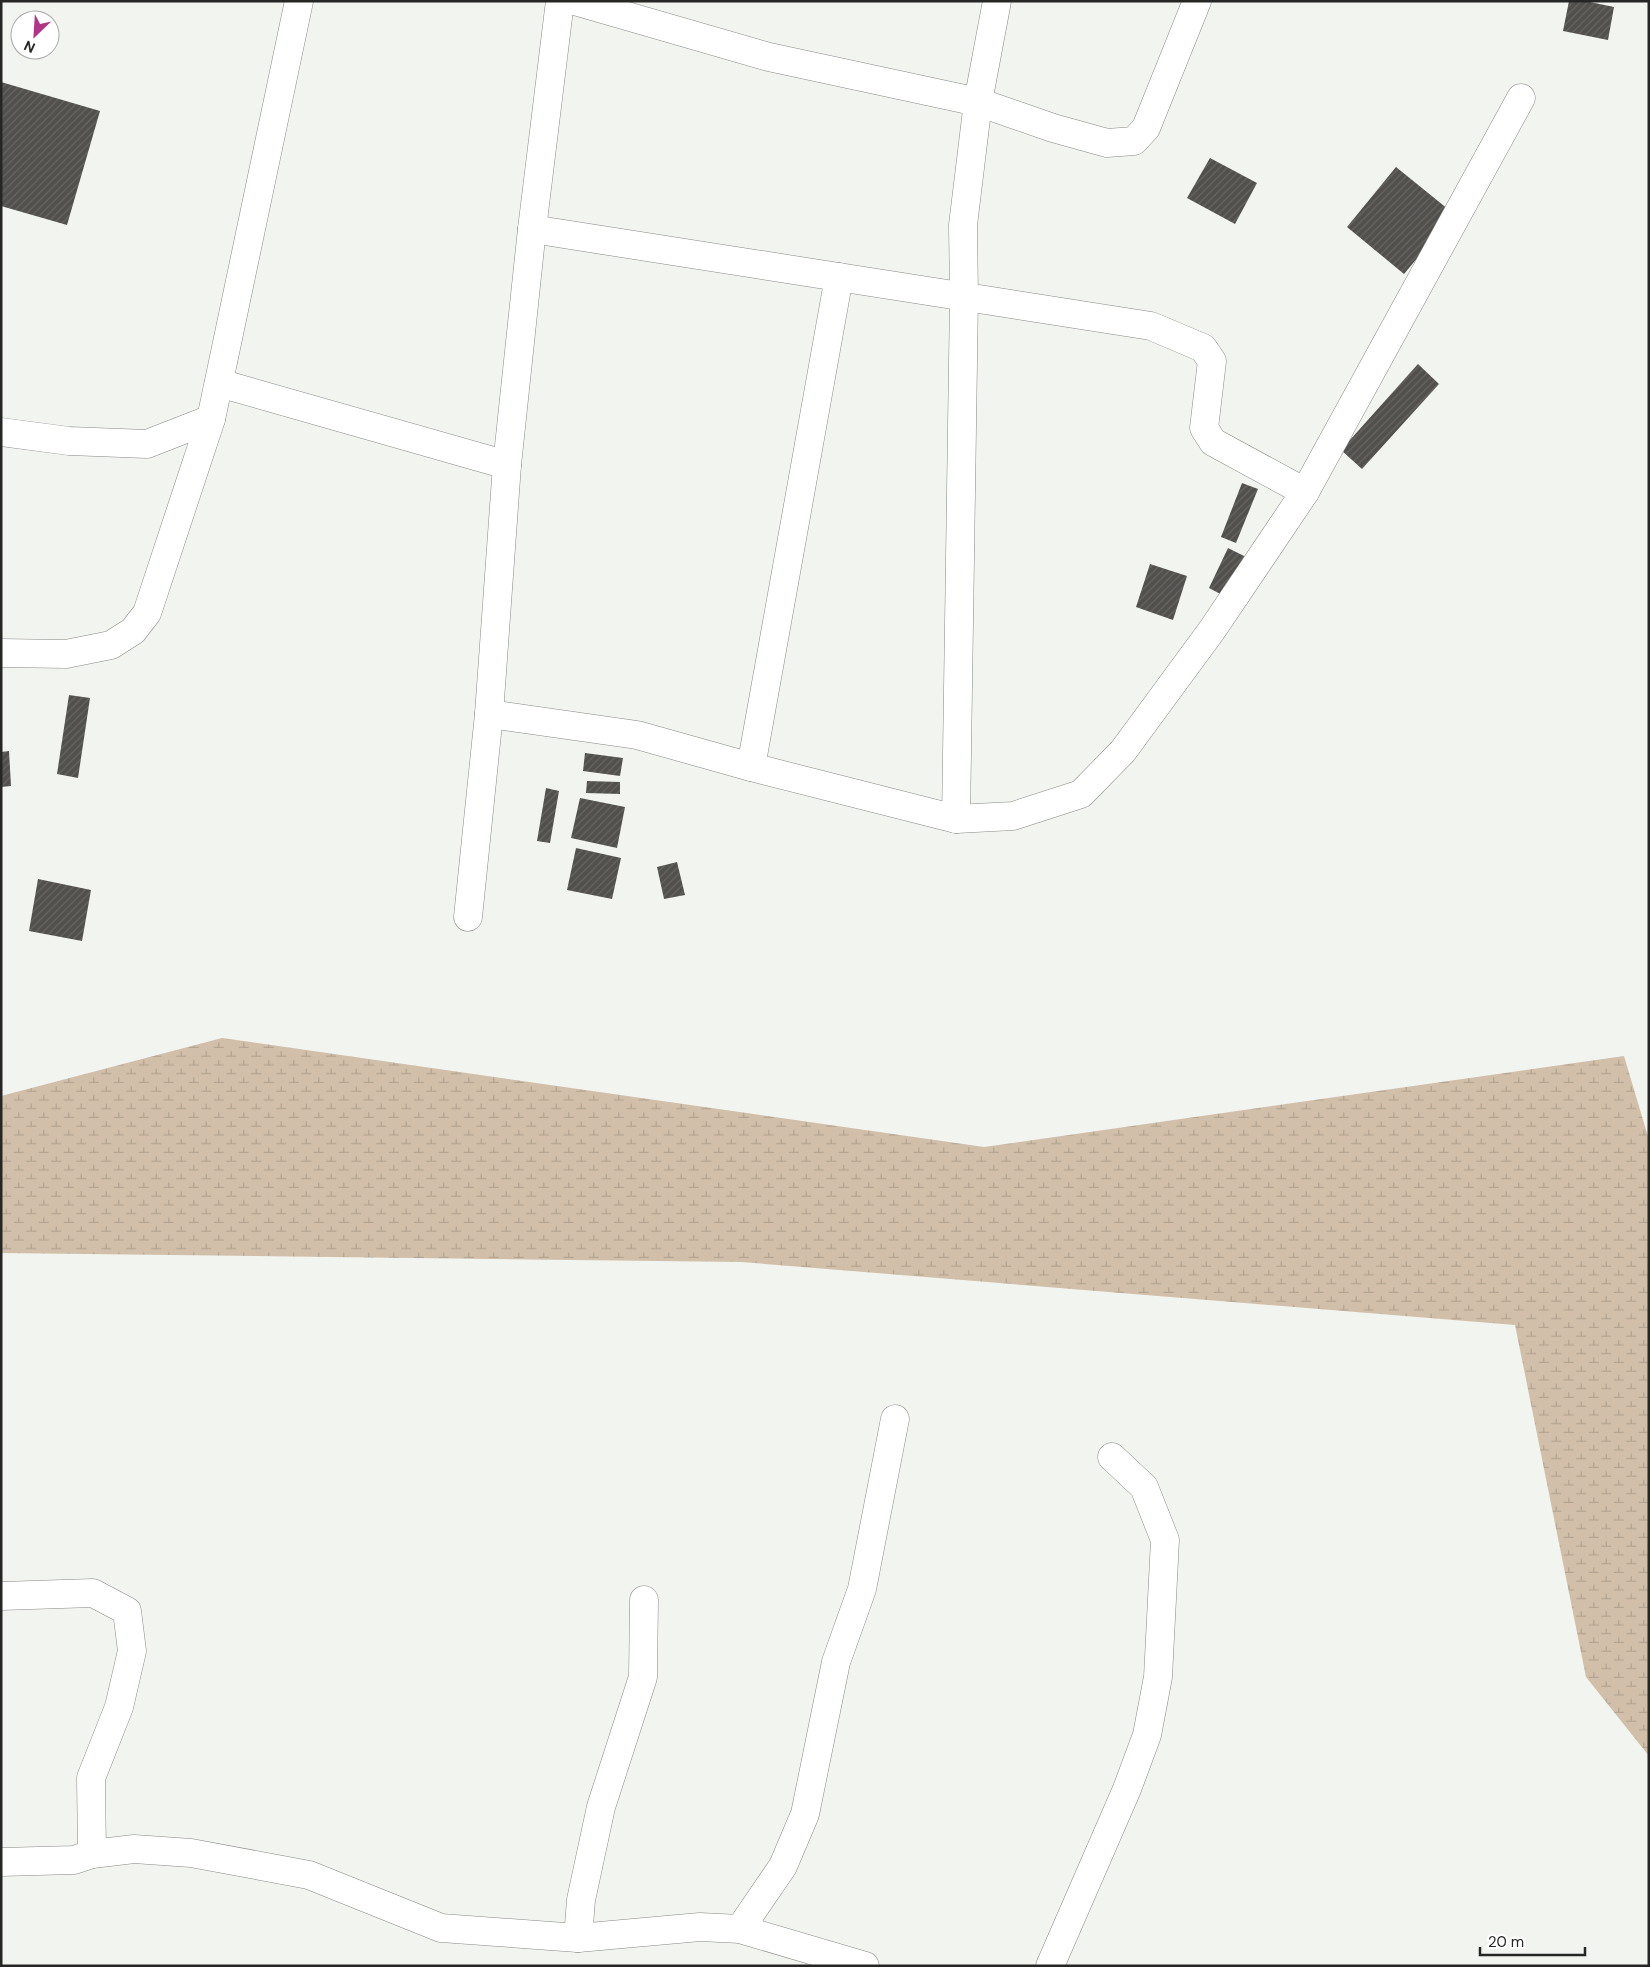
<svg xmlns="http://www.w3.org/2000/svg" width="1650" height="1967" viewBox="0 0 1650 1967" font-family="'DM Sans',sans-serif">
  <defs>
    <pattern id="wetland-marsh" width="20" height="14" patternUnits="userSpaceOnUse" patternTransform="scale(1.25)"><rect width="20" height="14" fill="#d1bfa9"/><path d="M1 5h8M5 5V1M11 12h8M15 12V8" fill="none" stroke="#b3a491"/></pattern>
    <pattern id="building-hatch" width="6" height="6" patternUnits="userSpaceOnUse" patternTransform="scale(1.25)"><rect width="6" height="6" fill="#51504d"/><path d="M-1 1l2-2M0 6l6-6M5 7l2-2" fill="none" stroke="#676664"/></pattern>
  </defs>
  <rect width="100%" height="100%" fill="#f2f4f0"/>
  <polygon fill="url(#wetland-marsh)" points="222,1038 984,1147 1624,1056 1649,1140 1649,1756 1586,1677 1515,1325 741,1262 1,1253 1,1096"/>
  <g fill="url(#building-hatch)">
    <polygon points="1569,1 1585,1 1614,7 1608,40 1563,31"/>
    <polygon points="1,82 100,111 67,225 1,206"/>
    <polygon points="1210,158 1257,183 1235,224 1187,198"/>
    <polygon points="1396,167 1454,214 1404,274 1347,227"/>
    <polygon points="1418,364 1439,384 1362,469 1341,450"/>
    <polygon points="1242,483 1258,489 1236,543 1221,537"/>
    <polygon points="1228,548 1246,557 1226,597 1209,588"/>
    <polygon points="1150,564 1187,576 1173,620 1136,607"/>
    <polygon points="69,695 90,698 78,778 57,774"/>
    <polygon points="9,751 11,786 1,787 1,752"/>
    <polygon points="585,753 623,758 620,776 583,771"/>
    <polygon points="587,781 620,782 620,794 586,793"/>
    <polygon points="546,788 559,791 550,843 537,841"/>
    <polygon points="580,798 625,807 617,848 571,838"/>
    <polygon points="576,848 621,858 612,899 567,890"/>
    <polygon points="677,862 685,895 664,899 657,867"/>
    <polygon points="38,879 91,890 82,941 29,931"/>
  </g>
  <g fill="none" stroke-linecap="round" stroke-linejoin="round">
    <g stroke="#878986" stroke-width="29">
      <g id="street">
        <polyline points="575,1 769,57 978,102 1053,128 1107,143 1134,141 1146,128 1197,1"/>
        <polyline points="532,229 1151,326 1203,348 1212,361 1204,428 1213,442 1305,492"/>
        <polyline points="219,383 507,465"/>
        <polyline points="1,432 69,441 147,444 211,419"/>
        <polyline points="1,653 66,654 111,645 133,631 147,613 211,419 299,1"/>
        <polyline points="489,714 637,735 751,767 956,819 1013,816 1081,794 1123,751 1212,630 1305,492 1521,98"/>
        <polyline points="751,767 839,277"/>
        <polyline points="956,819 964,297 963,225 978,102 997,1"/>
        <polyline points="468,917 489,714 507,465 532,229 560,1"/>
        <polyline points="1,1596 93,1593 127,1611 132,1651 119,1707 91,1778 92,1854 74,1860 1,1862"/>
        <polyline points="92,1854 134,1849 191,1853 309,1875 441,1928 578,1938 700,1927 740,1929 865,1966"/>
        <polyline points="740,1929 783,1866 805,1814 836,1662 862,1589 895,1419"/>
        <polyline points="578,1938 581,1900 601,1807 643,1677 644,1600"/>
        <polyline points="1050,1966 1127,1789 1147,1735 1158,1677 1165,1540 1144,1487 1112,1457"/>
      </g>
    </g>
    <use href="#street" stroke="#fff" stroke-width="28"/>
  </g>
  <rect width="1650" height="1967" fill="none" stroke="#262725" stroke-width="5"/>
  <g transform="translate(35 35) rotate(205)"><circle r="24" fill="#ffffff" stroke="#a8a9a8"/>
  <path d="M0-4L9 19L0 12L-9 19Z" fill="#b03587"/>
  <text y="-8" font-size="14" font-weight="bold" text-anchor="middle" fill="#262725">N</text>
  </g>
  <path d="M1480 1947v8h105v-8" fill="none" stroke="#262725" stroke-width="2.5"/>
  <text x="1488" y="1947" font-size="15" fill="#262725" stroke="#ffffff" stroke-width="4" paint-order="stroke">20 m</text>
</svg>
